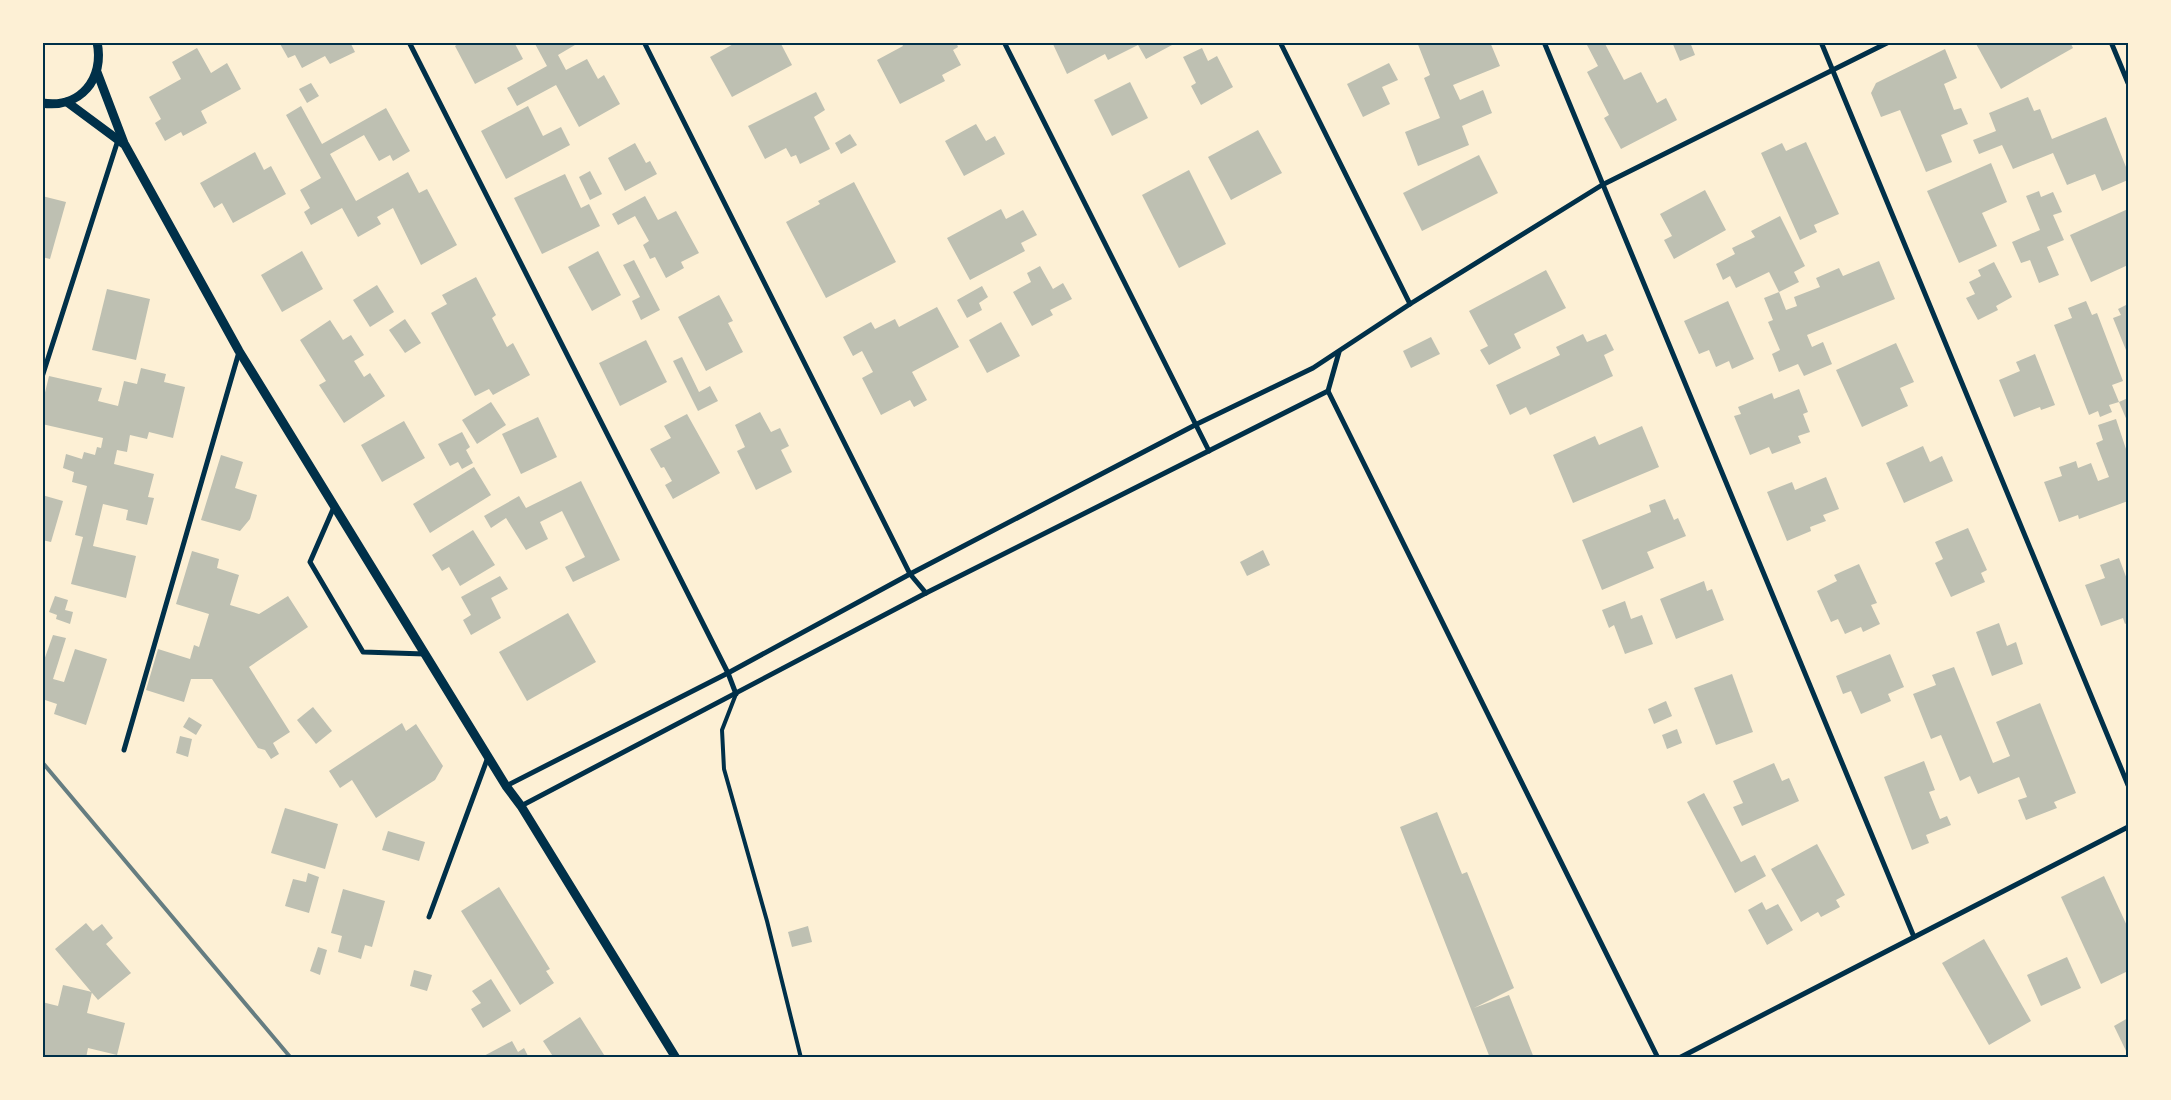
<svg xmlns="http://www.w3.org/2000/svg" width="2171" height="1100" viewBox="0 0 2171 1100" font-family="Literata,serif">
  <rect width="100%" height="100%" fill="#fdf0d5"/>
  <g fill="#bec0b2">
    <polygon points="279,42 350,42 355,52 330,64 325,56 302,68 295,55 288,58"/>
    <polygon points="461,42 514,42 523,59 475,84 455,46"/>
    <polygon points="534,42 580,42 558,55 566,70 587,59 598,79 604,75 620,104 579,127 556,85 517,106 507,88 547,66"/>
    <polygon points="737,42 780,42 792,65 732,97 710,57"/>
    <polygon points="901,42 956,42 958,47 953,50 961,65 942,75 945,81 900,104 877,60 903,46"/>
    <polygon points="1052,42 1170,42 1172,45 1146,59 1138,45 1108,60 1105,54 1067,74"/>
    <polygon points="1417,42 1490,42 1500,66 1453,85 1460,100 1483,90 1492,113 1462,126 1469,145 1418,166 1405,132 1440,118 1424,78 1430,75"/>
    <polygon points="1592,42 1604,42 1624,80 1641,72 1657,103 1666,98 1677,120 1621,149 1604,118 1609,115 1587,72 1598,66 1587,45"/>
    <polygon points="1672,42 1690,42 1695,55 1680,61"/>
    <polygon points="1975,42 2070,42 2073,48 2001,89"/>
    <polygon points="197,48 211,73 227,63 241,89 201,111 207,123 183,136 181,132 165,141 155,123 161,119 149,97 181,79 172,62"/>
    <polygon points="1202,48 1208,61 1217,56 1233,87 1201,105 1191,86 1196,83 1183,57"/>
    <polygon points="1945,49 1957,78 1944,84 1954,110 1961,108 1968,124 1941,135 1952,162 1926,172 1900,110 1881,117 1871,93 1876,83"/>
    <polygon points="1389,63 1398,80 1382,87 1390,104 1363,117 1347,84"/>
    <polygon points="1130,82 1148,118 1112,136 1094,100"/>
    <polygon points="311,83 319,96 307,103 299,89"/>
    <polygon points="816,92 825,110 814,117 830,149 800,164 796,155 791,157 786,148 765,159 748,126"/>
    <polygon points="2028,97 2034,111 2040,109 2052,139 2106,117 2128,172 2128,180 2102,191 2095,174 2067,185 2053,153 2013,169 2002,145 1979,154 1973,140 1996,131 1989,113"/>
    <polygon points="301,106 322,144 386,108 410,151 393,161 390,155 379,161 364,135 330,154 356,201 408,172 419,193 427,189 457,245 421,265 393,208 377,217 381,224 358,237 342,208 311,225 304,212 310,208 300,190 321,178 286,115"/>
    <polygon points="528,106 543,136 561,127 570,145 506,179 481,131"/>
    <polygon points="976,124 986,141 995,136 1005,154 964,176 945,141"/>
    <polygon points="1258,130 1282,173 1231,200 1208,157"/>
    <polygon points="850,134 857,145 841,154 835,143"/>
    <polygon points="1806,142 1839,214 1814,225 1817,232 1800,240 1761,153 1782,143 1786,151"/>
    <polygon points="635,143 646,163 650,161 657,174 625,191 608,158"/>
    <polygon points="255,152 264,170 271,166 286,194 233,223 222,203 214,208 200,183"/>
    <polygon points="1479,155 1498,193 1422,231 1403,193"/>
    <polygon points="1991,163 2007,202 1982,213 1997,246 1959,263 1927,191"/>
    <polygon points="1189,170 1226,244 1179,268 1142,195"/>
    <polygon points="590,171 602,194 590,200 579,177"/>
    <polygon points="565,174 581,208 589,204 600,226 542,254 514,198"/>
    <polygon points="854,182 896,262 826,298 786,222 820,204 818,201"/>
    <polygon points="1705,190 1726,230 1674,259 1664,240 1672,236 1660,214"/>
    <polygon points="2039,191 2041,197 2053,192 2062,212 2053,215 2064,240 2047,247 2059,275 2039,283 2030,260 2021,263 2012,242 2040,230 2026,196"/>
    <polygon points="42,196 66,202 50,259 42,257"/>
    <polygon points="645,196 658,220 676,211 699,253 681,262 684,268 666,278 655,257 650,259 643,245 649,241 635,216 618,225 612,214"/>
    <polygon points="1001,209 1006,219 1023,210 1037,235 1021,243 1025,251 970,280 947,238"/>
    <polygon points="2128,209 2128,265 2091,282 2070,235"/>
    <polygon points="1780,216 1805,266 1794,272 1799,282 1779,292 1769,272 1736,288 1730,276 1723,280 1716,264 1735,254 1732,248 1755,237 1751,231"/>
    <polygon points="302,251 323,289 282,312 261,275"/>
    <polygon points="598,251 621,295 592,311 568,267"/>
    <polygon points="634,260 660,310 641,320 632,301 640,297 623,265"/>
    <polygon points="1879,261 1895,299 1807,335 1812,347 1823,342 1832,364 1804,376 1798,364 1779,372 1772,354 1780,350 1768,322 1773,320 1764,298 1779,292 1786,310 1797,306 1794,297 1820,287 1816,278 1839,268 1843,276"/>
    <polygon points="1994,262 2012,297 1996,306 1998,310 1978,320 1966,298 1975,294 1969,282 1981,276 1978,270"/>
    <polygon points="1040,266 1053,289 1063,283 1072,299 1050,310 1053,315 1032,326 1013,292 1031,282 1027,273"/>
    <polygon points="1546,270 1566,308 1514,334 1521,348 1489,365 1480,350 1488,346 1469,311"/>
    <polygon points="476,277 496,315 492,318 507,347 513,343 530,375 493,395 489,389 475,396 431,313 447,304 442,295"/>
    <polygon points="377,285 394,312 370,327 353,300"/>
    <polygon points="982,286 988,297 979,303 982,310 967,318 957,300"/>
    <polygon points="107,289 150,299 136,360 92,350"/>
    <polygon points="719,295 733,321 728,323 743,352 706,371 678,317"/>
    <polygon points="1728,301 1754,359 1732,369 1729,361 1716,367 1709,350 1699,354 1684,321"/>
    <polygon points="2086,301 2092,315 2097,313 2123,381 2112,385 2119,402 2109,405 2112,412 2100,417 2098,411 2089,415 2054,325 2072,318 2068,308"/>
    <polygon points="2128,304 2128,355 2113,318 2121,315 2118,309"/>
    <polygon points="937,307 959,347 912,372 927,400 914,407 910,400 881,415 862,378 873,372 862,351 853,356 843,337 871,322 875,329 895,319 899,327"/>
    <polygon points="405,319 421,343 405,353 389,330"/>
    <polygon points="330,320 343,340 351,335 364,355 354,361 364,377 370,373 385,396 344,423 319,385 326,381 300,340"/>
    <polygon points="1001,322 1020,356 987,373 969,340"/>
    <polygon points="1583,334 1587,342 1606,334 1614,350 1604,355 1613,376 1530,415 1526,407 1510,415 1496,385 1560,355 1556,347"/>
    <polygon points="1431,337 1440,354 1411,368 1403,351"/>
    <polygon points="646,340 667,382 620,406 599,363"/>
    <polygon points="1896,343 1914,382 1900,388 1908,406 1862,427 1836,370"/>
    <polygon points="2035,354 2055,405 2041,410 2040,407 2014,417 1999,380 2020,371 2016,362"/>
    <polygon points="682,357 699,392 710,386 718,401 698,411 673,361"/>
    <polygon points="141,368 166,374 164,382 185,387 173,438 149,432 147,439 130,435 127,452 117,450 114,464 154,474 148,497 154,498 147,525 126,520 128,510 103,504 93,546 136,556 126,598 71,584 83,537 75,535 87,486 72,482 74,472 63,468 66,454 82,459 84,452 95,455 97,447 101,448 103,438 42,424 42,405 49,376 102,388 98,401 118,406 124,381 137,384"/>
    <polygon points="1799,389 1808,412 1803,414 1810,432 1798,436 1801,443 1772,454 1769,447 1750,455 1734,416 1741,414 1738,407 1772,393 1774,399"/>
    <polygon points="2128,398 2128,423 2119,402"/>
    <polygon points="491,402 506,425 477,444 462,420"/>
    <polygon points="760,412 771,432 780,428 789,446 781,450 792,472 756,490 737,451 745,447 735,425"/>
    <polygon points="687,414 720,473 673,499 665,485 672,481 664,467 661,468 650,449 671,438 664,426"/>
    <polygon points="538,417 557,457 521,474 502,434"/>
    <polygon points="2116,419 2128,455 2128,501 2079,519 2078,515 2059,522 2044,482 2062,476 2059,467 2076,461 2078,468 2091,463 2098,481 2109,477 2096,443 2103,440 2098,425"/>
    <polygon points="404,421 425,458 382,482 361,445"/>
    <polygon points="1642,426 1659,467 1573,503 1553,455 1595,436 1599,445"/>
    <polygon points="462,432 470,447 466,450 473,463 462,469 458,462 450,466 438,444"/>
    <polygon points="1923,446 1930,462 1942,456 1953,481 1904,503 1886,463"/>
    <polygon points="221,455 243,462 235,488 257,495 250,519 240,531 201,520"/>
    <polygon points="474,467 491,495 430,533 413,504"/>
    <polygon points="1826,477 1839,509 1823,515 1826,521 1810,527 1811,531 1787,541 1767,492 1792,482 1795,490"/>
    <polygon points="581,481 620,560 573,582 565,567 585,557 562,511 540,522 548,539 526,550 506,518 491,528 484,516 519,496 526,508"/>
    <polygon points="42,495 63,501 51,542 42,540"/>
    <polygon points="1665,499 1674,520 1678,518 1686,536 1647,552 1654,568 1602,590 1582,540 1651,512 1649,505"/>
    <polygon points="1968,528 1987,570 1981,573 1985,582 1951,597 1935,563 1943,559 1935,542"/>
    <polygon points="473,530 495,565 460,586 449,567 442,571 432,555"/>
    <polygon points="1263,550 1270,565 1247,576 1240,562"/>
    <polygon points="192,551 219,559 217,568 239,575 230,605 259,614 288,596 308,627 249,667 290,732 273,743 279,754 271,759 265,750 258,748 212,679 191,679 184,702 146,690 158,649 190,659 194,645 199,647 209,614 176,604"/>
    <polygon points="2119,558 2128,582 2128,622 2125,624 2123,618 2101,626 2085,585 2105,578 2100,565"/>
    <polygon points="1859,564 1877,603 1871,605 1880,624 1863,632 1861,627 1845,634 1838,619 1831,622 1817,591 1837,581 1834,575"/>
    <polygon points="500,576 508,589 491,598 501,618 471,635 463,620 471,615 461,597"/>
    <polygon points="1704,581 1707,591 1712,589 1724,620 1676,639 1660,599"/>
    <polygon points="55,596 68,600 65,610 73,612 70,624 56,619 57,615 49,612"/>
    <polygon points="1625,601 1631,619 1642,615 1653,644 1625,654 1614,625 1609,628 1602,610"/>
    <polygon points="568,613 596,662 527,701 499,652"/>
    <polygon points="1999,623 2007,646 2016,642 2023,664 1992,676 1976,632"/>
    <polygon points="53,635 66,638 53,679 64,682 75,649 107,659 86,725 54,714 57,704 42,699 42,666"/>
    <polygon points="1890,654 1904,687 1888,694 1891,701 1861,714 1851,691 1843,694 1836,676"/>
    <polygon points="1954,667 1993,763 2010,756 1996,722 2040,703 2076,793 2054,802 2057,808 2026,820 2018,800 2027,797 2019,777 1978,794 1970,776 1960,781 1941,735 1931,739 1913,694 1936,685 1932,675"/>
    <polygon points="1732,674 1753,732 1716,745 1694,688"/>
    <polygon points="1666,701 1672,716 1654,724 1648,709"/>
    <polygon points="313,707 332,731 316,744 297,720"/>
    <polygon points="189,717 202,725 196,735 183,727"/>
    <polygon points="402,723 406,731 416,724 443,766 435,780 376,818 352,780 340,788 329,771"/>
    <polygon points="1677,729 1682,743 1667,749 1662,735"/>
    <polygon points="180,736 192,739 188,757 176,753"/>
    <polygon points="1924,761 1935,790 1929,792 1940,819 1947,816 1951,825 1926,835 1929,843 1912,850 1884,777"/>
    <polygon points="1774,763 1782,781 1789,778 1799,801 1742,826 1733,807 1743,803 1733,781"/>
    <polygon points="1704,793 1741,862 1755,855 1766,876 1735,893 1687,802"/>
    <polygon points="285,808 338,824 325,869 271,853"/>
    <polygon points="1437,812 1462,874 1467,872 1514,988 1474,1008 1509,995 1534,1058 1490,1058 1400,827"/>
    <polygon points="388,831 425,842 419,861 382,850"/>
    <polygon points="1817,844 1845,895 1836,900 1840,907 1821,917 1818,912 1801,922 1771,869"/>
    <polygon points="308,873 319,877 309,913 285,906 293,879 306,882"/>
    <polygon points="2104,876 2128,928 2128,971 2101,984 2061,897"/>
    <polygon points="499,887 550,969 546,971 554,983 520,1005 461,911"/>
    <polygon points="343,889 385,901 372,947 365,945 361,959 338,952 342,936 331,933"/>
    <polygon points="1762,902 1766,910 1778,904 1793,930 1767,945 1748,910"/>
    <polygon points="86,923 93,931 102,924 113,938 106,944 131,973 98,1000 55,949"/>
    <polygon points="808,926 812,942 792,947 788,932"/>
    <polygon points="1984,939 2031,1021 1989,1045 1942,963"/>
    <polygon points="318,947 327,950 320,975 310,971"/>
    <polygon points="2067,957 2081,988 2041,1006 2027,975"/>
    <polygon points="414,970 432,975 427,991 410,986"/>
    <polygon points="491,979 511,1011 483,1028 471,1009 481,1003 472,991"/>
    <polygon points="63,985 92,992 87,1013 125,1023 117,1055 88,1048 86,1058 42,1058 42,1002 58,1006"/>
    <polygon points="580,1017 606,1058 554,1058 543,1041"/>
    <polygon points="2128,1018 2128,1055 2114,1026"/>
    <polygon points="512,1041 518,1052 524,1048 529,1058 480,1058"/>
  </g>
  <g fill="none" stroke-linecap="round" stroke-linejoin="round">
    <polyline stroke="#003049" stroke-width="4" points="736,694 722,730 724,769 767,921 801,1058"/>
    <g stroke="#003049" stroke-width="5">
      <polyline points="409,42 728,673 736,694"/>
      <polyline points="644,42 910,574 926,593"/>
      <polyline points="1004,42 1209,451"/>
      <polyline points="1280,42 1410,304"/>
      <polyline points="1544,42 1914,937"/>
      <polyline points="1821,42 2128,785"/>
      <polyline points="2111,42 2128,83"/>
      <polyline points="42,377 118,140"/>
      <polyline points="1328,391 1658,1058"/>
      <polyline points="334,507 310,562 363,652 425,654"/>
      <polyline points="124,750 239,352"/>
      <polyline points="506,786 728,673 910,574 1197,424 1313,368 1410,304 1602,185 1889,42"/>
      <polyline points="521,806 926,593 1328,391 1339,352"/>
      <polyline points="429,917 488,757"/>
      <polyline points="1679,1058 2128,827"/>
    </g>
    <g stroke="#003049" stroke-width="9">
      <polyline points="97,72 124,143"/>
      <polyline points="67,102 125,145 239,351 506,786 521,806 676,1058"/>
      <path d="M42 103C80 109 105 79 97 42"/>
    </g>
    <polyline stroke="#657d81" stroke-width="4" points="42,762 291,1058"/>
  </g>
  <rect width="2171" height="1100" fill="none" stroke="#fdf0d5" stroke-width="88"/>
  <rect x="44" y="44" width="2083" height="1012" fill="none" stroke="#003049" stroke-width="2"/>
</svg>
